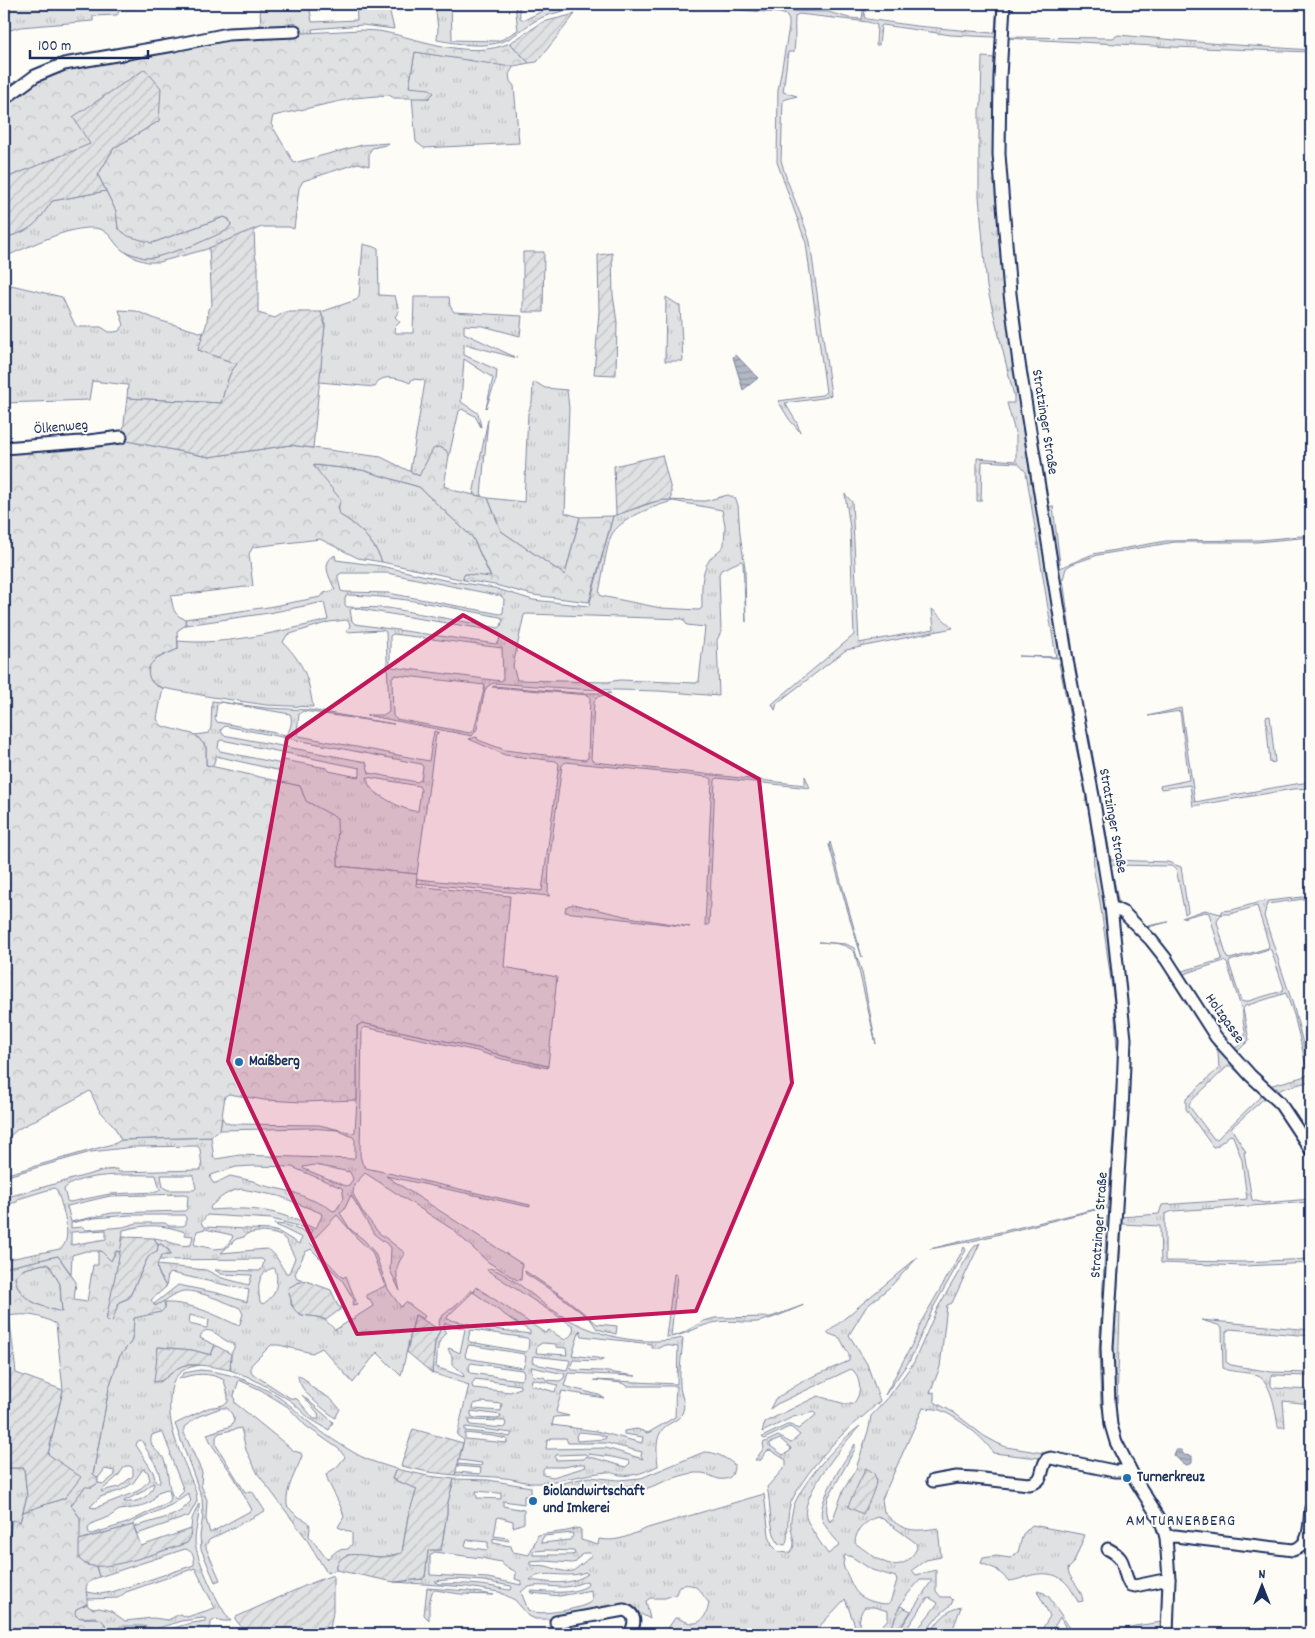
<svg xmlns="http://www.w3.org/2000/svg" width="1315" height="1638" viewBox="0 0 1315 1638" font-family="Dekko,sans-serif">
  <defs>
    <pattern id="grass-tufts" width="24" height="20" patternUnits="userSpaceOnUse" patternTransform="scale(1.25)"><rect width="24" height="20" fill="#e0e1e3"/><path d="M3 7l-1-3M5 7V3M7 7l1-3M15 17l-1-3M17 17v-4M19 17l1-3" fill="none" stroke="#c0c1c5"/></pattern>
    <pattern id="forest-crowns" width="20" height="18" patternUnits="userSpaceOnUse" patternTransform="scale(1.25)"><rect width="20" height="18" fill="#e0e1e3"/><path d="M2 6a3 3 0 1 1 6 0M12 15a3 3 0 1 1 6 0" fill="none" stroke="#c0c1c5"/></pattern>
    <pattern id="garden-furrows" width="10" height="10" patternUnits="userSpaceOnUse" patternTransform="scale(1.25)"><rect width="10" height="10" fill="#e0e1e3"/><path d="M-1 1l2-2M0 10L10 0M9 11l2-2" fill="none" stroke="#c0c1c5"/></pattern>
    <pattern id="water-rules" width="6" height="5" patternUnits="userSpaceOnUse" patternTransform="scale(1.25)"><rect width="6" height="5" fill="#b3b8c5"/><path d="M0 2.5h6" fill="none" stroke="#9196a3"/></pattern>
  </defs>
  <rect width="100%" height="100%" fill="#fdfcf7"/>
  <filter id="ink" filterUnits="userSpaceOnUse"><feTurbulence type="fractalNoise" baseFrequency=".02" numOctaves="2"/><feDisplacementMap in="SourceGraphic" scale="10" xChannelSelector="R" yChannelSelector="G"/><feConvolveMatrix kernelMatrix="1 2 1 2 8 2 1 2 1" color-interpolation-filters="sRGB"/></filter>
  <g filter="url(#ink)">
    <g fill="url(#grass-tufts)" stroke="#7e88a0" fill-rule="evenodd">
      <polygon points="4,4 154,4 139,8 121,8 117,15 93,16 93,21 20,27 4,32"/>
      <polygon points="260,4 309,4 312,22 357,20 356,4 388,4 394,29 362,25 312,29 313,34 261,35"/>
      <path d="M435 4H451L452 40 497 41 503 39 518 30 515 4H519L520 18 524 20 551 7 552 4H558L559 8 561 9 579 6 583 4H604C584 9 563 9 543 17 531 22 521 31 510 38 488 50 461 44 437 40L438 29Z"/>
      <path d="M864 4H866L864 17 867 19 916 26 992 33 995 31 997 4H1001L996 153 1062 657 1059 658 1018 656 1056 657 1026 472 1018 463 982 461 981 501H977V458L1016 461V436L1007 403H1014V396L987 287 979 196V109L981 106 982 57 995 58 996 39 994 37 951 35 883 25 881 26 879 45H876L877 25 868 22 799 14 795 16C794 29 796 39 794 52H788L783 92 797 96 783 100 781 160C788 188 802 214 810 242L831 395 823 398 785 403 797 423 800 432 789 419 778 401 822 395 826 392 806 243 777 162 778 90 789 27V20L786 15 780 13 713 8 666 9 665 6 735 5 742 7 771 8 783 11 828 12 849 18 862 19Z"/>
      <polygon points="1118,35 1221,44 1311,50 1311,52 1173,47 1005,38 1005,37 1113,38"/>
      <polygon points="415,52 514,66 509,74 510,81 514,86 519,143 424,148 416,142 412,97 429,98 409,87"/>
      <path d="M106 191 116 211 118 228 152 243 224 217 229 219 231 225C229 227 228 230 226 231 217 238 166 256 154 258 145 259 135 256 127 253 112 246 113 230 95 228 67 226 30 247 4 257V238C32 230 36 225 52 201Z"/>
      <path d="M363 244 378 248 379 295 395 296 399 311 395 317 400 322 394 328 396 333H413L414 297H449L450 306 454 312 522 316 520 336 483 326 464 325V333L517 358 464 344V355L497 370 496 380 486 408 493 378 464 359 461 402 478 413 481 427 475 416 462 409 459 411 449 456 445 450 419 476 410 471 425 382 423 380 412 379 410 383C402 379 387 375 380 380 379 380 376 386 375 387L319 382 325 325 321 312 356 300 359 297Z"/>
      <path d="M11 285 62 297 75 325 78 327H101L109 332H114L119 331 124 325 119 310 136 311 158 320 203 333 199 350 237 364C227 375 226 388 221 403L127 398 128 385 92 381 89 400 4 403V304Z"/>
      <polygon points="666,297 680,306 683,361 665,361"/>
      <polygon points="535,382 545,388 567,390 569,408 565,513 580,517 565,575 501,531 488,498 524,502 528,413 532,402 533,384"/>
      <polygon points="488,419 481,496 473,495"/>
      <path d="M312 465 362 470 419 487 473 538 491 578 465 574 463 577 464 580 382 562C375 543 358 525 340 515L338 507Z"/>
      <polygon points="845,494 852,502 859,643 934,629 932,609 953,628 846,650 777,703 775,710 772,704 854,635 850,528"/>
      <path d="M728 495 735 498 738 505 740 534 745 568 746 622 743 563 741 561 721 570 719 574 721 632 717 640 719 696 659 691 578 689 493 683 488 686 485 690 477 729 472 736 366 715H385L389 712 386 632 383 630 346 632 350 626 349 622 346 620 329 622 287 635 283 642C305 666 308 676 313 707L266 705 212 697 163 688 154 684 149 678 148 671 150 664 158 658 178 649V641C226 646 282 631 328 620L324 602 269 613 186 625 185 619 268 607 321 597 324 593 335 590C330 578 320 563 335 555L336 560 381 566 444 580 494 588 533 600 589 606 613 516 660 500 705 501ZM673 501 722 510 725 525 724 545C721 551 714 553 710 559 700 572 702 592 702 608L699 610 661 608 601 596 599 593C602 579 606 548 611 536 620 518 654 506 673 501ZM342 573H387L501 596 504 599 503 613 500 614 388 593 345 592 341 591 338 579V575ZM347 595C400 596 449 607 500 617L503 619 501 626 499 628 388 608 347 607 345 605V598ZM353 608 497 631 500 634 499 642 496 644 355 624 352 621 350 610ZM527 614 683 619 687 625 705 627 699 681 696 683 620 680 608 682 517 680 513 666 524 615ZM393 634 502 648 503 680 501 681 392 667 390 666V636ZM396 675 485 685 474 731 470 733 396 719 393 716 392 677Z"/>
      <polygon points="1053,506 1060,564 1057,563 1046,507"/>
      <polygon points="1311,535 1311,537 1257,542 1175,542 1098,555 1072,564 1066,568 1063,579 1083,726 1058,572 1060,568 1093,554 1166,541 1260,540"/>
      <polygon points="1059,663 1062,664 1090,799 1085,802 1086,796"/>
      <polygon points="494,686 577,693 611,693 597,697 594,702 591,759 594,762 805,785 805,776 810,788 717,778 715,780 709,925 705,925 712,779 708,777 566,762 562,765 549,863 548,894 550,896 416,883 417,879 542,891 559,764 556,761 505,755 469,739 477,737 478,740 505,750 585,760 588,758 590,697 588,695 492,687"/>
      <path d="M212 701 266 708 310 710 394 724 303 711 299 714 297 732 299 736 429 761 434 731 439 733 436 734 417 874 338 866 336 818 305 801 300 786 280 782 281 771 216 756 213 766 206 765V747L196 735 209 733 211 727ZM221 702 290 714C293 719 291 730 286 735L217 722 215 718 217 705ZM225 726 421 764 423 767 421 780 417 782 369 773 366 762 223 735 221 730ZM222 740 360 768V775L358 777 329 771 327 768 283 760 282 764 220 751 218 748 219 741ZM367 777 419 786 421 790 418 811C408 813 378 796 371 788 368 785 368 781 367 777Z"/>
      <polygon points="1181,708 1195,802 1289,785 1311,782 1311,788 1293,789 1193,806 1190,785 1161,789 1160,786 1189,780 1180,711 1148,716"/>
      <polygon points="1270,716 1275,762 1270,763 1266,717"/>
      <polygon points="1087,734 1089,734 1111,860 1168,862 1181,867 1188,912 1185,914 1176,868 1171,866 1111,865 1118,900 1122,908 1115,899"/>
      <polygon points="1088,807 1091,809 1107,908 1122,1039 1111,1208 1099,1209 972,1241 930,1249 1108,1206 1118,1066 1114,1002 1100,902 1094,872 1093,842"/>
      <polygon points="830,842 862,957 854,933 829,845"/>
      <path d="M1311 896V898L1267 904 1264 916 1294 1008 1311 1075V1081L1282 1089 1279 1091 1277 1088 1272 1089 1269 1086 1306 1076 1308 1073 1294 1015 1286 993 1245 1006 1243 1009 1249 1040 1234 1055 1142 927 1168 922 1145 928 1179 972 1221 960 1222 958 1209 913 1205 912 1182 918 1205 910 1221 914V911L1232 910 1260 902ZM1257 906 1269 945 1268 948 1230 959 1227 958 1217 922 1219 917 1222 914H1230ZM1269 949 1271 950 1284 988 1282 991 1245 1002 1241 1001 1229 963 1230 961ZM1224 961 1227 963 1243 1014C1241 1024 1250 1035 1242 1043 1238 1046 1237 1048 1231 1049L1209 1019 1181 975Z"/>
      <polygon points="573,904 629,917 690,927 565,912 566,907"/>
      <path d="M1117 914 1130 1039 1128 1114 1121 1217 1159 1214 1162 1205 1247 1199 1242 1160 1233 1136 1230 1135 1217 1146 1213 1147 1186 1109V1099L1219 1068 1218 1052 1170 977 1164 960 1214 1038 1269 1094 1231 1128 1246 1152H1244L1252 1200 1264 1203 1311 1199V1202L1173 1211 1165 1214V1261L1244 1262 1311 1259V1263L1244 1266 1161 1263 1160 1226 1122 1224 1116 1313 1120 1314 1117 1403 1113 1404 1110 1347 1128 1067ZM1228 1066H1231L1261 1093V1096L1217 1139H1214L1189 1106 1190 1102Z"/>
      <path d="M819 942 846 944 854 948 862 972 876 1044 855 953C847 943 832 943 819 942Z"/>
      <path d="M362 1023 478 1048 503 1056 548 1066V1068L502 1059 477 1051 364 1027 362 1029 360 1155 362 1163 366 1168 530 1205V1207L386 1176 522 1264 521 1280H517L488 1262 452 1229 365 1173 354 1185 353 1194 362 1211 378 1232 405 1253C394 1267 396 1274 400 1291L390 1270 391 1247 374 1234 351 1195 344 1210 340 1213 350 1229 364 1240 375 1253 388 1289 401 1307 406 1302 425 1316 423 1319 415 1315 401 1376 377 1352 353 1383 322 1348 312 1353 279 1345H271L251 1365V1371L253 1374 290 1398 297 1399 314 1419H319L318 1413 302 1395 333 1422 329 1430 309 1418 291 1401 269 1388 249 1377 230 1370 231 1354 234 1348V1345C230 1342 226 1341 222 1338 216 1333 203 1324 200 1338L215 1345 211 1355 192 1350 158 1347 160 1382 182 1365H200C183 1368 175 1373 171 1390 166 1422 176 1443 188 1472 191 1480 197 1491 197 1501L189 1516 137 1534 134 1527 171 1516 181 1511 191 1501 188 1493 171 1505 136 1521 133 1525 79 1540 80 1518 71 1505 85 1486 92 1487 98 1483 104 1484 115 1475 114 1471 105 1469 98 1478 93 1475 109 1388 119 1357 131 1342 133 1334 134 1318 165 1308V1303C190 1302 215 1315 237 1325L240 1324 243 1314 240 1308C228 1303 195 1289 183 1291 174 1293 164 1302 155 1307L154 1304 178 1285 217 1293 247 1302 249 1290 171 1273 168 1274 166 1287 157 1269V1265L206 1270 222 1278 249 1285 252 1275 221 1274 215 1270 259 1271 262 1269 264 1261 262 1259 159 1260 162 1255H170L169 1250 161 1244 158 1245 154 1238C167 1239 177 1248 191 1245L193 1236 185 1235V1232C162 1224 147 1224 123 1230L121 1252 116 1251 111 1261 101 1251H86L72 1255 71 1274 58 1256 4 1268V1260L60 1249C75 1240 61 1203 57 1190L54 1188 18 1199 17 1202 4 1205V1198L105 1170 117 1169 118 1172 200 1170 202 1168 200 1149 197 1146 133 1147 91 1152 4 1177V1175L116 1143 121 1140 211 1137 214 1158 216 1159 240 1155 353 1159 355 1157V1140L353 1137 337 1130 309 1128 220 1130 222 1118 225 1122 230 1124 319 1125 353 1133 355 1132 357 1100V1026ZM315 1165 350 1172 353 1179 349 1185 346 1186 304 1169 303 1167ZM253 1166 292 1167 342 1188 344 1198 336 1210 333 1211 326 1206 293 1192 261 1185 253 1181 230 1176 216 1183H213L210 1178 211 1175 236 1167ZM156 1175 160 1190 157 1192 110 1194 70 1202 67 1201 64 1189C79 1172 134 1175 156 1175ZM161 1175H193L196 1188 194 1190H168L163 1187ZM242 1189 279 1196 321 1213 322 1216 316 1228H313C277 1209 251 1207 211 1210L210 1207C220 1198 228 1190 242 1189ZM184 1194 188 1196 187 1209 185 1211 112 1213 71 1222 67 1206 110 1196ZM130 1215H184L186 1217V1224L183 1226H169L165 1223H137L123 1227 86 1230 83 1227 71 1228V1223L94 1218ZM207 1215 272 1219 312 1230 310 1234 286 1225 274 1224 302 1238 299 1244 279 1232 270 1230 205 1227 201 1223ZM337 1215 356 1237 372 1252 385 1286 366 1295 368 1299H370L373 1306 335 1330C323 1316 319 1317 301 1315L291 1305V1300L297 1283 306 1281 297 1278 295 1274 305 1252 311 1249 342 1280 354 1300 352 1305 357 1304 346 1276 343 1278 310 1243ZM205 1229 232 1235 233 1237 225 1248 215 1249 195 1245 194 1243 197 1231ZM106 1230V1239L71 1245V1232ZM257 1232C264 1232 279 1233 285 1239 287 1242 293 1254 295 1258L289 1273H286C279 1265 278 1254 267 1249L221 1253 236 1239 244 1237 246 1234ZM273 1268 275 1269C278 1275 277 1289 273 1295 271 1298 266 1302 263 1304L260 1302C258 1289 256 1273 273 1268ZM190 1315 209 1320 208 1327 206 1328 189 1324ZM160 1432 163 1433 171 1454 170 1455 184 1491 176 1499C168 1495 169 1475 166 1466 165 1462 164 1458 161 1455 155 1450 148 1444 152 1435ZM140 1440 142 1441C148 1455 161 1467 160 1482H156L153 1472 136 1445 137 1442ZM125 1466H130L133 1468V1476L119 1487 109 1489 102 1492 101 1491 118 1476ZM143 1469 148 1472 150 1480 138 1491 95 1508 90 1507 100 1497 122 1490 133 1483ZM153 1483 154 1484C150 1498 137 1503 124 1502V1501L142 1492ZM167 1489 169 1490 171 1498 169 1502 127 1523 92 1534 89 1533 88 1529 90 1525 95 1522 109 1517 119 1510 140 1507 152 1501 158 1492Z"/>
      <polygon points="1107,1216 1111,1219 1107,1425 1101,1404 1099,1352"/>
      <path d="M980 1243 952 1303 947 1305 940 1367 930 1393 934 1392V1400L936 1403 953 1412 984 1436 997 1443 1006 1447 1043 1453 1042 1461 1039 1458 993 1453C986 1439 957 1417 942 1411 937 1408 929 1409 923 1408L882 1499 884 1512C902 1532 913 1532 938 1528L941 1557 926 1560 912 1570 916 1575 936 1570V1591L941 1597H950L953 1600 951 1605 939 1615 924 1634H914L938 1603 930 1598 927 1599 903 1634H897L932 1580H920L907 1595 900 1606 889 1634H855L856 1628 845 1599 818 1628 819 1634H672L668 1628 675 1618C681 1618 682 1621 687 1622 701 1627 707 1615 709 1603 699 1591 697 1581 679 1586L676 1594 665 1598H650L646 1601 650 1619 632 1609 556 1619H535L529 1616 515 1600 499 1592 468 1587 394 1582 423 1579 425 1577 428 1551 430 1550H441L447 1513V1506L454 1479 488 1480 531 1487V1496H524V1504L503 1501V1506L524 1510V1523L513 1527V1521L498 1517 497 1519 494 1536 508 1538 509 1541 493 1538V1543L511 1546 513 1552 529 1555 538 1535 567 1531 579 1528 581 1530V1540L598 1545 599 1539C621 1543 632 1533 651 1527 689 1516 726 1505 764 1494L769 1535 772 1545 779 1552 789 1553C798 1546 792 1537 791 1528 790 1520 792 1513 794 1505 804 1480 838 1442 860 1426 845 1442 800 1495 806 1517 808 1525 823 1547 828 1554L840 1545C834 1537 826 1529 822 1519 816 1502 846 1459 855 1444V1449L828 1498C826 1507 826 1514 830 1522L834 1516 843 1491 856 1469 869 1428 871 1416 888 1398 914 1362 937 1309 971 1251 975 1246ZM476 1491 499 1493 501 1494V1499L477 1498ZM877 1517 883 1519 916 1543 917 1548C900 1581 875 1557 855 1543 855 1530 866 1521 877 1517ZM572 1533 573 1536 570 1540 542 1543 541 1541 544 1536ZM467 1540 488 1542V1549L486 1550 467 1547 465 1545ZM548 1550 574 1551 575 1554 571 1555H533V1551ZM434 1552 481 1558 501 1562C505 1569 513 1568 516 1573L515 1579 521 1581V1585L488 1578 430 1575V1556ZM584 1553H590L591 1555C590 1558 576 1569 573 1571 562 1573 555 1568 546 1566 541 1565 534 1566 530 1565V1562L545 1561 572 1563 576 1562 581 1555ZM845 1555 852 1557 872 1570 896 1577 897 1580 890 1603C884 1605 880 1603 874 1602 853 1596 854 1587 844 1568L843 1564ZM585 1572 588 1574C569 1586 551 1583 530 1580 542 1568 567 1580 585 1572ZM456 1579 483 1581 511 1586 512 1588 511 1590C505 1590 500 1588 495 1587 477 1584 457 1583 438 1584L435 1581ZM586 1581 588 1582 587 1586C572 1595 549 1592 531 1591V1593L560 1596 591 1590 592 1601C584 1609 537 1617 528 1610L521 1592C531 1581 552 1588 565 1587 573 1586 579 1584 586 1581ZM865 1607H874L888 1611V1619L875 1634 860 1630C858 1624 860 1611 865 1607Z"/>
      <polygon points="964,1247 966,1250 933,1308 910,1360 885,1395 916,1337 921,1322 963,1250"/>
      <path d="M918 1257 891 1286 866 1307 849 1335 867 1364 880 1401C869 1412 856 1422 845 1432 826 1450 803 1477 792 1500 785 1513 790 1539 785 1545L779 1544C769 1532 771 1503 767 1487L786 1466V1460L770 1450 765 1452 761 1460H755L764 1448 763 1443 778 1436 791 1443 800 1435 792 1428 789 1427 764 1439 762 1437 787 1425H791L798 1429 816 1415 814 1412 793 1417 762 1432 765 1422 818 1396 845 1404H853C862 1394 861 1382 854 1371L851 1369 777 1404 770 1409 775 1399 805 1380 849 1361V1355L840 1338 827 1333ZM780 1439 791 1448 790 1451 783 1455 770 1446V1443Z"/>
      <path d="M43 1264H47L50 1266 60 1284 62 1313C42 1306 17 1301 15 1276L24 1269Z"/>
      <path d="M489 1268C506 1272 530 1293 544 1304 583 1333 635 1348 683 1338 682 1353 679 1369 680 1385 680 1394 686 1402 683 1411 680 1420 673 1421 666 1426 654 1435 657 1453 658 1466 646 1471 635 1477 621 1475 616 1475 611 1471 606 1472 584 1474 562 1481 539 1483 527 1484 516 1479 505 1478 488 1476 472 1476 455 1475L456 1472 480 1474 481 1468 458 1466V1464L481 1466 482 1463 459 1460 464 1440 457 1435 469 1385 432 1373 435 1342 440 1330 439 1321 441 1317 464 1298 471 1290 474 1292 476 1287 545 1333 549 1330 565 1340C570 1337 575 1332 573 1326L487 1270ZM473 1292 512 1320 530 1331V1334L486 1328 447 1319 448 1316ZM445 1323 465 1329 460 1353 449 1348 448 1349 452 1357V1364L463 1373 464 1377 436 1367C438 1355 435 1342 446 1333L443 1328ZM473 1330 527 1338 529 1340 528 1350 525 1352 470 1342 468 1340 470 1331ZM580 1330 582 1336 651 1344 652 1348H659L664 1345 678 1347 677 1384 594 1380 622 1383 627 1386H677C674 1397 676 1406 675 1417L648 1433 637 1429 624 1431V1434L643 1437 642 1443 596 1431 552 1425 554 1417 569 1416 557 1413 556 1411 562 1391 604 1398 599 1395 564 1386 568 1373 636 1376 600 1371 572 1370 570 1368 573 1360 601 1361 604 1359 572 1355ZM542 1343 556 1344V1347L566 1348 567 1355 536 1353 537 1346ZM470 1345 524 1354 526 1357 524 1366 522 1368 466 1358 465 1355 468 1346ZM533 1356 569 1360 570 1361 567 1370 539 1365 538 1364 532 1362ZM471 1363 522 1370 524 1373 523 1378 520 1380 470 1373 469 1366ZM531 1367 565 1374 564 1378 560 1381 546 1380 544 1377 533 1376ZM475 1379 520 1385V1388L510 1392 473 1388 472 1385ZM532 1379 558 1385 555 1392 531 1385ZM482 1402 502 1404 501 1411 473 1409 474 1404ZM471 1411 501 1415 500 1418 497 1419 474 1418 471 1415ZM469 1420 505 1421 506 1424 504 1428 470 1425ZM465 1427 512 1433 510 1437 496 1434 465 1431ZM580 1432 599 1434 606 1437 605 1439 577 1441 576 1435ZM465 1433 493 1436 507 1439V1443L465 1439ZM551 1438H566L568 1443H606L642 1452 641 1456 643 1459 606 1448 546 1449 547 1441ZM585 1454 587 1456 584 1459 556 1460 555 1457 556 1455ZM588 1454 612 1457 629 1461 630 1463 626 1467C612 1464 602 1459 588 1457ZM579 1464H585L586 1467 553 1477 543 1475V1469L545 1467H564Z"/>
      <polygon points="525,1271 564,1297 597,1324 617,1326 616,1334 597,1329 591,1320 563,1298 526,1274"/>
      <path d="M674 1274 677 1275 671 1337 683 1333 704 1321 715 1318 771 1317 804 1305C789 1311 773 1319 757 1322 744 1323 731 1320 718 1322 700 1324 685 1337 666 1337Z"/>
      <path d="M1201 1320 1311 1330V1336L1230 1329 1226 1332V1362L1231 1365 1271 1372 1311 1373V1376L1273 1375 1271 1377V1386L1273 1388 1311 1390V1404L1283 1401 1285 1427H1278C1276 1414 1272 1382 1258 1376 1250 1372 1236 1372 1227 1370L1223 1368 1222 1328 1218 1325Z"/>
      <path d="M200 1370C231 1372 263 1385 288 1404 295 1409 300 1415 306 1420 322 1433 342 1446 360 1456 372 1462 384 1465 396 1469L392 1479 418 1489 408 1516 402 1553 383 1557 347 1555 336 1566V1570L327 1573 306 1538 258 1474 246 1450 241 1428 219 1433 216 1437V1445L245 1492 252 1491 265 1511 209 1540 206 1545V1548L220 1580 215 1582 201 1549 200 1536 203 1515 202 1498 175 1424C186 1419 197 1413 208 1408 215 1406 222 1407 228 1402V1396L224 1380C210 1372 193 1373 179 1379L184 1373ZM239 1380 261 1390 288 1407 306 1426 339 1449 345 1457 337 1467 326 1474C330 1490 340 1500 344 1517L338 1527 352 1533V1544L348 1549 338 1550 327 1559 309 1536C312 1518 307 1523 296 1515 293 1513 290 1508 287 1506 285 1488 296 1473 302 1456L301 1453 294 1451 235 1403 234 1395ZM221 1408H227L232 1414 234 1421 231 1426 207 1434 212 1445 234 1477 252 1510 210 1533 206 1519 207 1500 201 1485 202 1472 184 1433V1427L199 1416Z"/>
      <path d="M298 1375 306 1380 311 1387 331 1399 340 1409 335 1418C323 1408 298 1391 298 1375Z"/>
      <path d="M704 1452C716 1452 724 1457 734 1464 734 1471 733 1478 725 1479 717 1481 710 1474 702 1473 686 1471 660 1484 645 1489L638 1485 623 1486 621 1489 619 1495C610 1499 605 1490 596 1489 585 1487 574 1492 563 1496L560 1495 559 1484 589 1477 619 1480 641 1478Z"/>
      <polygon points="4,1468 24,1468 27,1496 20,1522 12,1521 4,1567"/>
      <path d="M199 1503C200 1517 195 1529 195 1542 196 1558 220 1610 231 1621H223L216 1619 211 1622C211 1628 209 1631 203 1634H113L107 1630 105 1624 95 1617 79 1618 76 1616 74 1613 76 1609 87 1604 89 1607 94 1609 99 1608 111 1611 125 1621 153 1618 168 1620 180 1614 187 1617 215 1608 195 1568 126 1592 118 1598 88 1599 86 1592 100 1594 112 1592 194 1565C195 1557 193 1551 185 1549L99 1577 96 1566 136 1559 187 1543 190 1538 192 1519ZM203 1618 206 1619 205 1621 187 1624 155 1634 119 1631 118 1629 120 1626H143L155 1629 181 1621Z"/>
      <path d="M1032 1525 1085 1535 1073 1564 1068 1569C1068 1579 1081 1585 1083 1601L1078 1602C1068 1580 1057 1570 1032 1575 1023 1577 1019 1580 1009 1581L996 1569 981 1563 983 1558 996 1556 1010 1558 1018 1552 1023 1534Z"/>
      <polygon points="427,1588 468,1591 494,1595 460,1594 435,1590 432,1592 429,1603 429,1620 424,1615"/>
      <polygon points="1037,1591 1044,1593 1049,1597 1074,1634 1069,1634 1060,1617 1050,1634 1039,1634 1050,1616"/>
      <path d="M961 1607 951 1634H929C938 1622 945 1610 961 1607Z"/>
      <polygon points="1162,1622 1162,1634 1106,1634 1135,1626"/>
    </g>
    <g fill="url(#forest-crowns)" stroke="#7e88a0" fill-rule="evenodd">
      <path d="M361 30C369 31 377 30 384 32 424 40 470 60 510 43L529 63 514 66H505L415 52 409 87 430 89 434 93 429 98H394L389 95 354 98 273 116 271 124 294 163 362 145 389 143 386 145 372 148 369 153V166L358 163 303 181 299 188 294 229 289 227H262L204 250 159 262H147L137 259 126 252 144 258H153L192 246 226 231 231 225 229 219 224 217 152 243 128 236 118 228 116 211 98 175 114 148 159 121 91 144 4 179V103L36 79 64 67 228 37Z"/>
      <path d="M122 440 209 457 290 445 381 457 419 476 433 449 438 447 446 450 449 456 444 486 456 491 488 498 501 531 565 575 580 517 613 516 589 602 533 595 495 585 464 580 463 577 465 574 491 577 473 538 419 487 362 470 313 465 341 500 338 507 340 515C358 525 375 543 382 562L358 558 320 539 253 547 249 554 253 586 171 596C173 608 173 615 185 619L186 625 177 631 178 649C167 654 144 660 149 676 151 684 156 686 163 688L157 719 162 726 196 735 206 747V765L300 786 306 801 337 818 338 866 417 874 416 886 510 896 504 967 557 977 548 1066 503 1056 478 1048 362 1023 357 1026V1100L303 1102 264 1100 229 1094 225 1096 220 1130 215 1133 211 1137 121 1140 114 1126 99 1110 90 1091 18 1129 4 1141V595L6 594 4 590V451Z"/>
      <path d="M161 1244 171 1253 170 1255H162C153 1268 159 1274 166 1287L151 1300 155 1306 164 1301 165 1308 161 1312 134 1318 133 1334 131 1342 119 1357 109 1388 93 1474 98 1478V1483L92 1487H85L71 1505 80 1518V1559L86 1565 96 1566 99 1577C80 1584 88 1589 87 1604L76 1609 75 1613 76 1616C88 1623 102 1610 107 1630L60 1629 59 1634H4V1567L12 1520 20 1522 23 1512 65 1498 48 1454 63 1390 56 1324C40 1315 26 1313 9 1316L14 1355 4 1368V1268L58 1256 76 1282 74 1300 87 1302 93 1265H98V1252L101 1251 111 1261 116 1251 121 1252 106 1320 119 1302 129 1298 147 1259 151 1254 157 1251 158 1245ZM43 1264H47L50 1266 60 1284 62 1312C41 1307 17 1300 15 1276L24 1269Z"/>
    </g>
    <g fill="url(#garden-furrows)" stroke="#7e88a0">
      <polygon points="575,14 537,62 529,63 510,43 543,22"/>
      <path d="M145 69 161 88 159 121 114 148 98 175 106 191 52 201C36 225 33 230 4 238V179L90 144 73 117Z"/>
      <path d="M254 229 255 255 258 266V313L275 318 285 312H321L325 325 313 448 290 445 209 457 122 440 127 398 221 403C226 388 227 375 237 364L198 350 207 322 208 309 212 305 209 248Z"/>
      <polygon points="523,252 544,252 543,312 523,312"/>
      <polygon points="612,253 613,295 617,322 616,375 594,374 599,312 598,255"/>
      <path d="M662 455 671 490V500C652 499 634 510 616 515L614 466Z"/>
      <polygon points="123,1237 154,1238 158,1245 157,1251 151,1254 147,1259 129,1298 119,1302 112,1322 106,1320"/>
      <path d="M306 1281 331 1290 338 1306 342 1308 326 1320C311 1312 295 1322 291 1300 290 1296 289 1293 288 1288L297 1283Z"/>
      <polygon points="415,1315 440,1330 435,1342 432,1373 407,1352"/>
      <path d="M215 1345 231 1354 230 1370C219 1368 192 1362 182 1366 171 1370 166 1382 154 1382L158 1347 192 1350 211 1355Z"/>
      <polygon points="14,1355 16,1373 63,1390 48,1454 81,1477 65,1498 23,1512 27,1496 24,1468 4,1468 4,1368"/>
      <polygon points="413,1429 463,1443 455,1475 428,1472 401,1466"/>
      <path d="M866 1468C869 1470 874 1472 875 1476 879 1484 867 1506 863 1514L850 1508 848 1506Z"/>
      <path d="M396 1469 428 1476 454 1479 447 1506V1513L441 1550H430L428 1551 425 1577 423 1579 394 1582 336 1570C339 1545 367 1558 383 1557 389 1557 397 1554 402 1553L408 1516 417 1489 392 1479Z"/>
      <path d="M133 1525 141 1546 191 1529 190 1538 187 1543C167 1549 103 1574 86 1564 83 1563 82 1561 79 1559V1540Z"/>
      <polygon points="333,1575 333,1612 329,1634 247,1634 235,1619 236,1617 309,1584"/>
      <polygon points="900,1606 911,1611 897,1634 889,1634"/>
    </g>
    <g fill="url(#water-rules)" stroke="#76819c">
      <polygon points="736,355 758,378 743,390 733,357"/>
      <polygon points="1176,1450 1181,1450 1184,1455 1192,1456 1192,1463 1187,1465 1182,1463 1174,1455"/>
    </g>
    <g fill="none" stroke-linecap="round" stroke-linejoin="round">
      <g stroke="#1b2f5e" stroke-width="15">
        <g id="minor">
          <polyline points="1004,4 1000,77 999,154 1010,294 1019,363 1067,660 1093,796 1111,907 1125,1039 1122,1113 1107,1347 1109,1404 1111,1425 1116,1442 1136,1481 1161,1521 1166,1537 1169,1579 1167,1634"/>
          <polyline points="4,99 35,76 64,64 174,45 228,34 295,31"/>
          <polyline points="4,448 81,442 121,437"/>
          <polyline points="1111,907 1124,913 1151,940 1166,959 1216,1037 1250,1075 1279,1102 1311,1150"/>
          <path d="M933 1481 957 1477 974 1478 1029 1484C1046 1481 1039 1470 1047 1459L1051 1458 1114 1471H1121L1129 1470"/>
          <path d="M1166 1537 1175 1536 1293 1550C1312 1545 1309 1524 1311 1508"/>
          <path d="M1108 1549C1129 1560 1120 1568 1130 1585L1135 1586 1169 1579"/>
          <path d="M556 1622 624 1610C637 1614 635 1624 630 1634"/>
        </g>
      </g>
      <use href="#minor" stroke="#fdfcf7" stroke-width="11"/>
    </g>
  </g>
  <path fill="#c2185b" fill-opacity="0.2" stroke="#c2185b" stroke-width="4" stroke-linejoin="round" d="M463 615 759 779 792 1083 696 1311 357 1334 228 1061 287 738Z"/>
  <g fill="#1f6fb2" stroke="#fdfcf7" stroke-width="2">
    <circle cx="239" cy="1062" r="5"/>
    <circle cx="1127" cy="1478" r="5"/>
    <circle cx="533" cy="1501" r="5"/>
  </g>
  <g text-anchor="middle" dominant-baseline="central" stroke-width="4" stroke-linejoin="round" paint-order="stroke">
    <g font-size="15" fill="#1b2f5e" stroke="#fdfcf7">
      <text transform="translate(1044 422) rotate(81)">Stratzinger Straße</text>
      <text transform="translate(61 428) rotate(-5)">Ölkenweg</text>
      <text transform="translate(1112 821) rotate(80)">Stratzinger Straße</text>
      <text transform="translate(1224 1019) rotate(55)">Holzgasse</text>
      <text transform="translate(1100 1225) rotate(-86)">Stratzinger Straße</text>
    </g>
    <g font-size="15" font-weight="bold" fill="#1b2f5e" stroke="#fdfcf7" text-anchor="start">
      <text x="249" y="1062">Maißberg</text>
      <text x="1137" y="1478">Turnerkreuz</text>
      <text x="543" y="1492">Biolandwirtschaft<tspan x="543" dy="17">und Imkerei</tspan></text>
    </g>
    <g font-size="16" letter-spacing="1" fill="#1b2f5e" stroke="#fdfcf7">
      <text x="1181" y="1521">AM TURNERBERG</text>
    </g>
  </g>
  <rect width="1315" height="1638" fill="none" stroke="#fdfcf7" stroke-width="20"/>
  <rect x="10" y="10" width="1295" height="1618" fill="none" stroke="#1b2f5e" stroke-width="2" filter="url(#ink)"/>
  <g transform="translate(1262 1586)" stroke="#fdfcf7" stroke-width="4" paint-order="stroke">
  <path d="M0-4L9 19L0 12L-9 19Z" fill="#1b2f5e"/>
  <text y="-8" font-size="14" font-weight="bold" text-anchor="middle" fill="#1b2f5e">N</text>
  </g>
  <path d="M30 50v8h118v-8" fill="none" stroke="#1b2f5e" stroke-width="2.5"/>
  <text x="38" y="50" font-size="15" fill="#1b2f5e" stroke="#fdfcf7" stroke-width="4" paint-order="stroke">100 m</text>
</svg>
